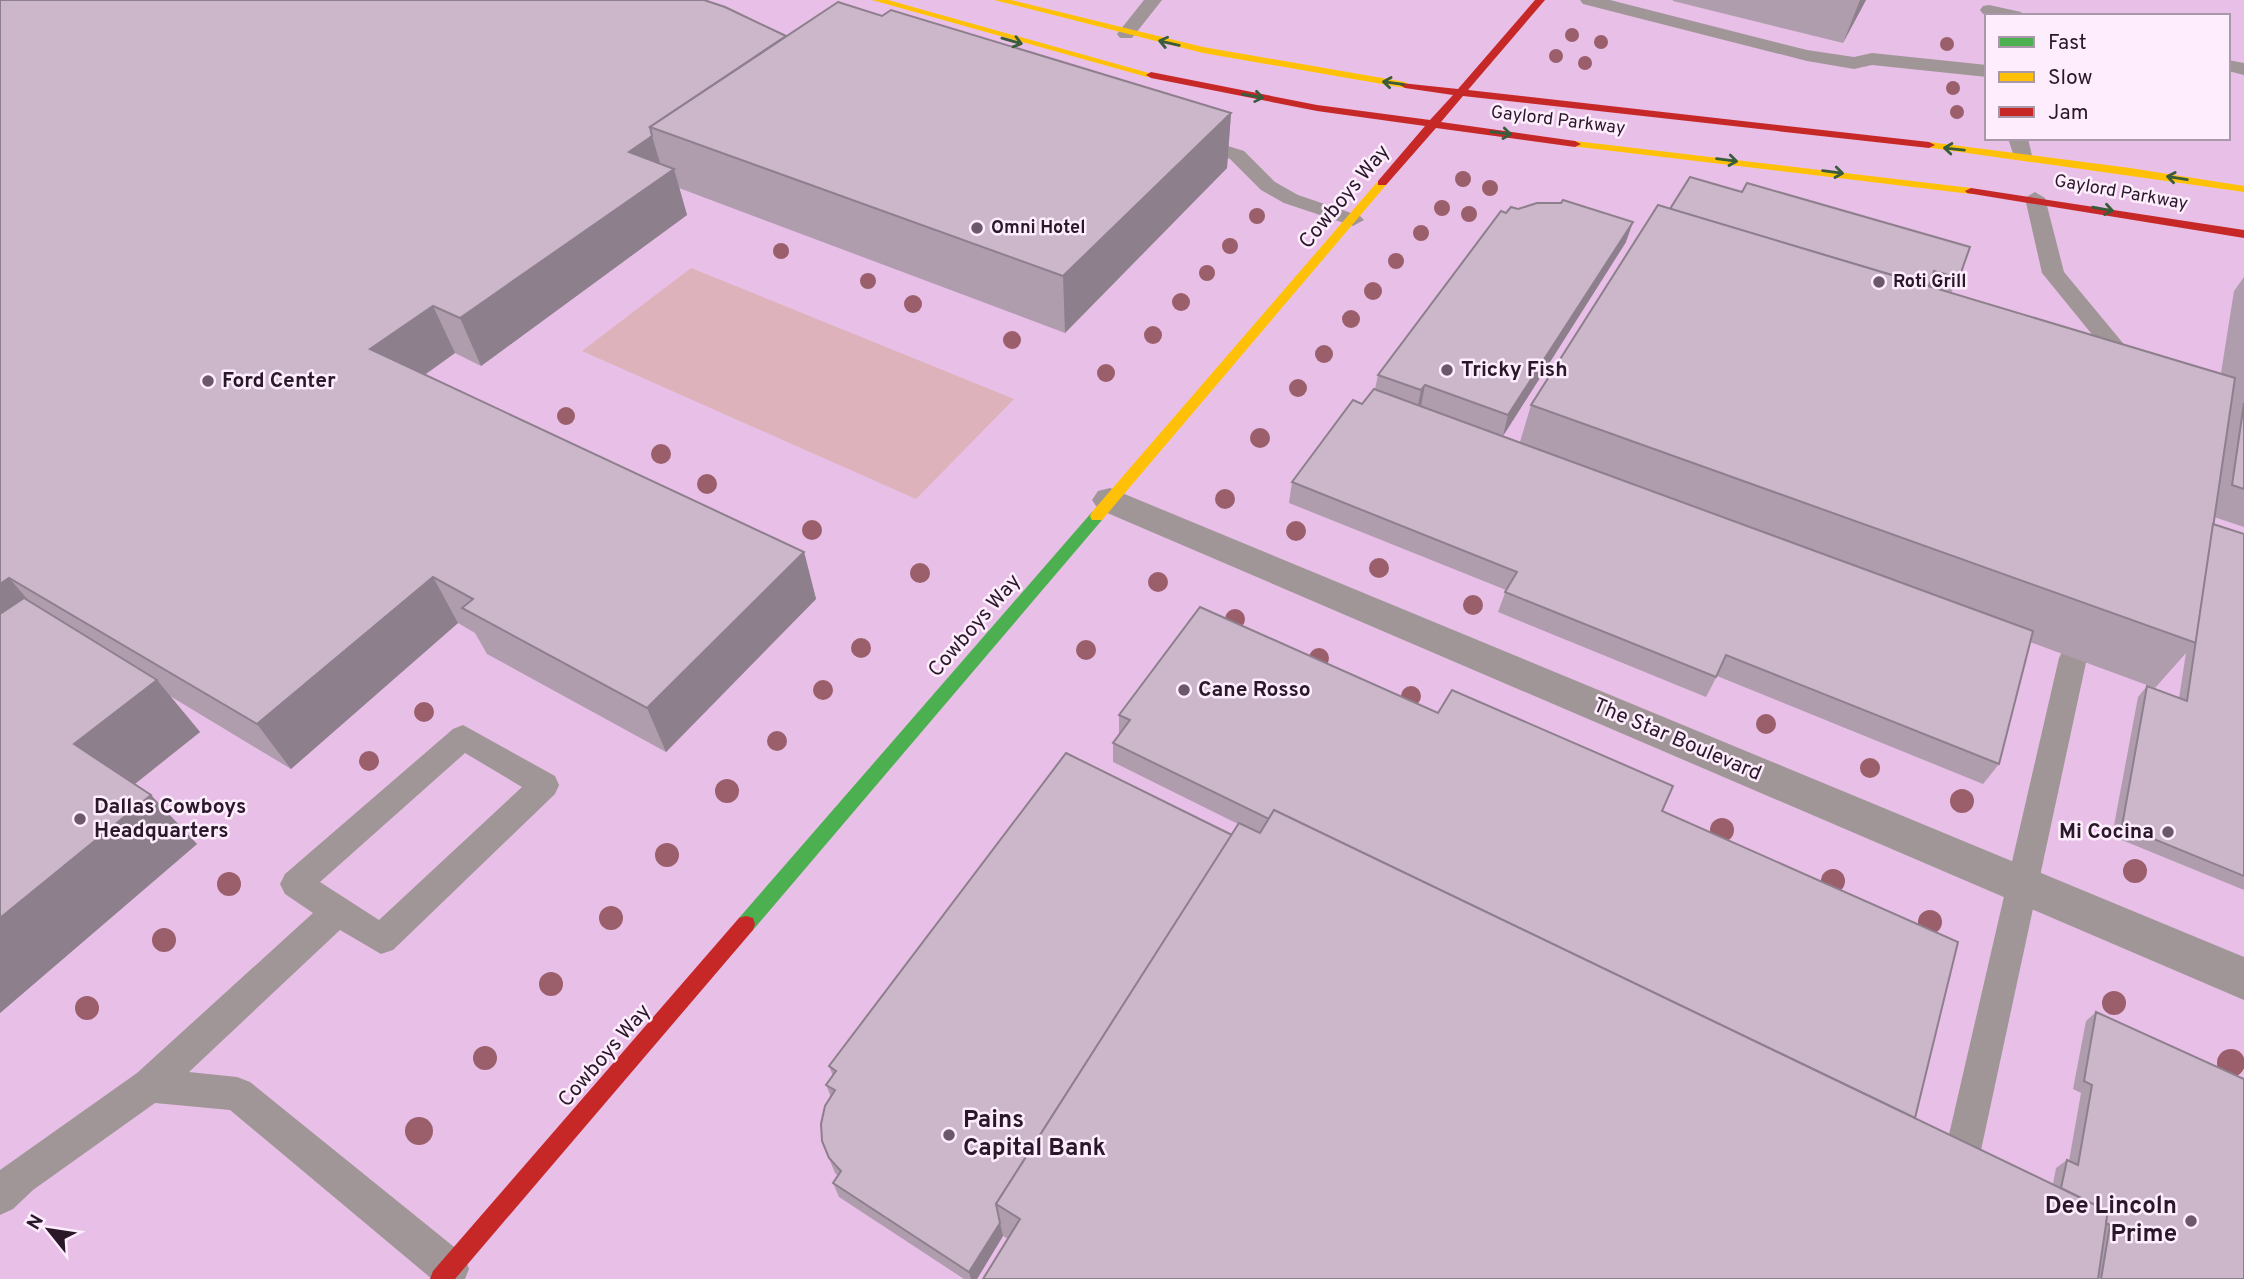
<svg xmlns="http://www.w3.org/2000/svg" width="2244" height="1279" viewBox="0 0 2244 1279" font-family="Overpass,sans-serif">
  <rect width="100%" height="100%" fill="#e6cce5"/>
  <path fill="#e8bfe7" fill-rule="evenodd" d="M0 0H2244V1279H0ZM1987 16H2228V138H1987Z"/>
  <polygon fill="#ddb2ba" points="691,268 1014,399 916,499 582,351"/>
  <g fill="none" stroke-linecap="round" stroke-linejoin="round">
    <g fill="#a09697" fill-rule="evenodd">
      <polygon points="1144,0 1162,0 1132,38 1120,38 1117,34"/>
      <polygon points="1580,0 1610,0 1807,50 1854,57 1872,53 1987,65 1987,77 1872,65 1854,69 1807,61 1583,4"/>
      <polygon points="1989,5 2021,12 2024,16 1983,14 1980,10 1983,6"/>
      <polygon points="2228,60 2244,63 2244,75 2228,71"/>
      <polygon points="1193,135 1244,151 1275,182 1298,195 1360,216 1364,220 1353,226 1284,203 1261,190 1230,159 1186,145 1183,141 1186,137"/>
      <polygon points="2008,138 2028,138 2032,156 2029,160 2015,160"/>
      <polygon points="2035,192 2045,198 2064,272 2127,348 2135,371 2131,376 2115,376 2108,354 2042,273 2025,198"/>
      <polygon points="2073,647 2083,650 2087,658 1975,1178 1970,1191 1957,1196 1944,1191 1939,1178 2059,658 2063,650"/>
      <path d="M463 725 555 776 559 785 555 794 393 950 381 954 340 930 189 1072 237 1077 250 1082 464 1255 469 1269 465 1279H432L230 1110 155 1103 33 1190 13 1209 0 1215V1170L137 1073 313 913 285 894 280 884 285 874 453 729ZM465 753 522 787 379 920 320 882Z"/>
    </g>
    <polygon fill="#a09697" fill-rule="evenodd" points="1110,488 2244,957 2244,1000 1098,509 1092,500 1098,491"/>
    <polygon fill="#4caf50" fill-rule="evenodd" points="1097,511 1104,516 1102,520 753,930 746,932 739,930 737,924 739,918 1092,512"/>
    <g fill="#ffc107" fill-rule="evenodd">
      <polygon points="872,0 888,0 1156,75 1147,77"/>
      <polygon points="994,0 1011,0 1203,47 1405,82 1410,85 1405,88 1203,53"/>
      <polygon points="1575,141 1971,188 1977,191 1971,194 1571,146 1569,144"/>
      <polygon points="1929,142 2130,168 2244,186 2244,192 1925,147 1923,145"/>
      <polygon points="1382,180 1386,181 1386,185 1102,520 1092,520 1090,516 1092,512 1378,181"/>
    </g>
    <g fill="#c62828" fill-rule="evenodd">
      <polygon points="1535,0 1545,0 1468,90 1929,142 1935,145 1929,148 1463,96 1441,122 1575,141 1581,144 1575,147 1436,128 1386,185 1378,185 1378,181 1425,126 1317,111 1151,78 1146,75 1151,72 1317,105 1430,120 1453,95 1405,88 1400,85 1401,83 1458,89"/>
      <polygon points="1971,188 2244,230 2244,238 1967,193 1965,191"/>
      <polygon points="746,916 753,918 755,924 753,930 455,1279 430,1279 433,1271 739,918"/>
    </g>
  </g>
  <g fill="#9a5f6b">
    <circle cx="1572" cy="35" r="7"/>
    <circle cx="1601" cy="42" r="7"/>
    <circle cx="1947" cy="44" r="7"/>
    <circle cx="1556" cy="56" r="7"/>
    <circle cx="1585" cy="63" r="7"/>
    <circle cx="1953" cy="88" r="7"/>
    <circle cx="1957" cy="112" r="7"/>
    <circle cx="1463" cy="179" r="8"/>
    <circle cx="1490" cy="188" r="8"/>
    <circle cx="1442" cy="208" r="8"/>
    <circle cx="1469" cy="214" r="8"/>
    <circle cx="1257" cy="216" r="8"/>
    <circle cx="1421" cy="233" r="8"/>
    <circle cx="1230" cy="246" r="8"/>
    <circle cx="781" cy="251" r="8"/>
    <circle cx="1396" cy="261" r="8"/>
    <circle cx="1207" cy="273" r="8"/>
    <circle cx="868" cy="281" r="8"/>
    <circle cx="1373" cy="291" r="9"/>
    <circle cx="1181" cy="302" r="9"/>
    <circle cx="913" cy="304" r="9"/>
    <circle cx="1351" cy="319" r="9"/>
    <circle cx="1153" cy="335" r="9"/>
    <circle cx="1012" cy="340" r="9"/>
    <circle cx="1324" cy="354" r="9"/>
    <circle cx="1106" cy="373" r="9"/>
    <circle cx="1298" cy="388" r="9"/>
    <circle cx="566" cy="416" r="9"/>
    <circle cx="1260" cy="438" r="10"/>
    <circle cx="661" cy="454" r="10"/>
    <circle cx="707" cy="484" r="10"/>
    <circle cx="1225" cy="499" r="10"/>
    <circle cx="812" cy="530" r="10"/>
    <circle cx="1296" cy="531" r="10"/>
    <circle cx="1379" cy="568" r="10"/>
    <circle cx="920" cy="573" r="10"/>
    <circle cx="1158" cy="582" r="10"/>
    <circle cx="1473" cy="605" r="10"/>
    <circle cx="1235" cy="619" r="10"/>
    <circle cx="861" cy="648" r="10"/>
    <circle cx="1086" cy="650" r="10"/>
    <circle cx="1319" cy="658" r="10"/>
    <circle cx="823" cy="690" r="10"/>
    <circle cx="1411" cy="696" r="10"/>
    <circle cx="424" cy="712" r="10"/>
    <circle cx="1766" cy="724" r="10"/>
    <circle cx="777" cy="741" r="10"/>
    <circle cx="369" cy="761" r="10"/>
    <circle cx="1870" cy="768" r="10"/>
    <circle cx="727" cy="791" r="12"/>
    <circle cx="1962" cy="801" r="12"/>
    <circle cx="1722" cy="830" r="12"/>
    <circle cx="667" cy="855" r="12"/>
    <circle cx="2135" cy="871" r="12"/>
    <circle cx="1833" cy="881" r="12"/>
    <circle cx="229" cy="884" r="12"/>
    <circle cx="611" cy="918" r="12"/>
    <circle cx="1930" cy="922" r="12"/>
    <circle cx="164" cy="940" r="12"/>
    <circle cx="551" cy="984" r="12"/>
    <circle cx="2114" cy="1003" r="12"/>
    <circle cx="87" cy="1008" r="12"/>
    <circle cx="485" cy="1058" r="12"/>
    <circle cx="2231" cy="1063" r="14"/>
    <circle cx="419" cy="1131" r="14"/>
  </g>
  <g fill="#af9dae">
    <polygon points="0,0 786,36 882,16 1231,113 1227,168 1065,333 679,188 687,215 481,366 455,353 425,375 804,552 816,599 666,752 487,654 475,633 458,623 291,769 170,696 200,732 135,784 197,844 0,1013"/>
    <polygon points="1673,0 1866,0 1843,43 1673,1"/>
    <polygon points="1690,177 1959,278 1951,293 2221,373 2234,291 2244,277 2244,527 2214,517 2213,524 2244,534 2244,890 2112,836 2138,697 2147,686 2179,698 2186,653 2155,688 2030,642 1999,764 1983,784 1717,676 1706,697 1498,612 1506,590 1289,503 1292,482 1375,389 1378,375 1506,213 1626,242 1503,436 1520,442 1531,405 1670,209"/>
    <polygon points="1119,715 1662,811 1915,1118 2053,1184 2056,1168 2067,1160 2069,1161 2081,1093 2073,1089 2086,1021 2096,1012 2244,1279 983,1279 1008,1239 1003,1236 977,1279 964,1279 839,1197 833,1183 838,1176 835,1173 822,1141 831,1097 826,1085 833,1076 829,1066 1232,835 1238,824 1113,762 1113,743 1119,734"/>
  </g>
  <g fill="#8e7f8d">
    <polygon points="1860,0 1866,0 1843,43"/>
    <polygon points="1231,113 1227,168 1065,333 1063,276"/>
    <polygon points="652,136 664,176 674,169 687,215 481,366 460,318 629,152"/>
    <polygon points="1633,222 1626,242 1503,436 1508,415"/>
    <polygon points="433,306 455,353 394,396 370,349"/>
    <polygon points="1425,385 1421,406 1417,411 1421,390"/>
    <polygon points="804,552 816,599 666,752 647,708"/>
    <polygon points="433,577 458,623 291,769 257,724"/>
    <polygon points="9,578 50,625 0,628 0,584"/>
    <polygon points="157,680 200,732 122,794 74,744"/>
    <polygon points="151,795 197,844 0,1013 0,918"/>
    <polygon points="1000,1223 1003,1236 977,1279 971,1279 969,1272"/>
  </g>
  <g fill="#cbb6ca" stroke="#8e7f8d" stroke-width="2">
    <polygon points="0,0 704,0 725,7 786,36 650,127 652,136 629,152 674,169 460,318 433,306 370,349 804,552 647,708 462,608 473,599 433,577 257,724 9,578 0,584"/>
    <polygon points="838,2 882,16 891,10 1231,113 1063,276 650,127"/>
    <polygon points="1690,177 1742,192 1747,183 1970,247 1959,278 1934,271 1929,286 1670,209"/>
    <polygon points="1563,200 1633,222 1508,415 1425,385 1421,390 1378,375 1501,211 1506,213 1511,207 1518,209 1537,203 1561,203"/>
    <polygon points="1658,205 2235,378 2196,643 1531,405"/>
    <polygon points="1374,389 2033,631 1999,764 1726,655 1716,677 1505,592 1517,572 1292,482 1353,400 1362,404"/>
    <polygon points="2244,403 2244,489 2232,485"/>
    <polygon points="2213,524 2244,534 2244,876 2122,826 2147,686 2187,701"/>
    <polygon points="24,598 157,680 74,744 151,795 0,918 0,614"/>
    <polygon points="1200,607 1438,713 1452,690 1673,786 1662,811 1958,942 1915,1118 1274,810 1269,819 1113,743 1130,720 1119,715"/>
    <polygon points="1066,753 1232,835 996,1204 1000,1223 969,1272 833,1183 841,1171 829,1158 822,1141 821,1124 825,1106 835,1090 826,1085 836,1071 829,1066"/>
    <polygon points="1274,810 2108,1211 2098,1279 983,1279 1020,1219 996,1204 1239,823 1260,833"/>
    <polygon points="2096,1012 2244,1079 2244,1279 2101,1279 2110,1225 2106,1223 2108,1211 2061,1188 2067,1160 2078,1165 2092,1085 2084,1081"/>
  </g>
  <defs><path id="oneway-shaft" d="M-6 0H5M1.5-3L5.5 0L1.5 3" fill="none" stroke-width="1.6" stroke-linecap="round" stroke-linejoin="round" transform="scale(1.75)"/></defs>
  <g stroke="#395c3b">
    <use href="#oneway-shaft" transform="translate(1012 41) rotate(16)"/>
    <use href="#oneway-shaft" transform="translate(1169 43) rotate(-167)"/>
    <use href="#oneway-shaft" transform="translate(1393 83) rotate(-172)"/>
    <use href="#oneway-shaft" transform="translate(1253 96) rotate(10)"/>
    <use href="#oneway-shaft" transform="translate(1501 133) rotate(7)"/>
    <use href="#oneway-shaft" transform="translate(1954 149) rotate(-174)"/>
    <use href="#oneway-shaft" transform="translate(1727 160) rotate(7)"/>
    <use href="#oneway-shaft" transform="translate(1833 172) rotate(7)"/>
    <use href="#oneway-shaft" transform="translate(2177 178) rotate(-171)"/>
    <use href="#oneway-shaft" transform="translate(2103 209) rotate(10)"/>
  </g>
  <g fill="#6c576b" stroke="#feeefd" stroke-width="2.5">
    <circle cx="977" cy="228" r="7"/>
    <circle cx="1879" cy="282" r="7"/>
    <circle cx="1447" cy="370" r="7"/>
    <circle cx="208" cy="381" r="7"/>
    <circle cx="1184" cy="690" r="7"/>
    <circle cx="80" cy="819" r="7"/>
    <circle cx="2168" cy="832" r="7"/>
    <circle cx="949" cy="1135" r="7"/>
    <circle cx="2191" cy="1221" r="7"/>
  </g>
  <g text-anchor="middle" dominant-baseline="central" stroke-width="5" stroke-linejoin="round" paint-order="stroke">
    <g font-size="18" fill="#2a182a" stroke="#feeefd">
      <text transform="translate(1558 121) rotate(7)">Gaylord Parkway</text>
      <text transform="translate(2121 193) rotate(10)">Gaylord Parkway</text>
    </g>
    <g font-size="18" font-weight="bold" fill="#2a182a" stroke="#feeefd" text-anchor="start">
      <text x="991" y="228">Omni Hotel</text>
      <text x="1893" y="282">Roti Grill</text>
    </g>
    <g font-size="21" fill="#2a182a" stroke="#feeefd">
      <text transform="translate(1345 197) rotate(-50)">Cowboys Way</text>
      <text transform="translate(975 626) rotate(-49)">Cowboys Way</text>
      <text transform="translate(1677 740) rotate(23)">The Star Boulevard</text>
      <text transform="translate(605 1056) rotate(-49)">Cowboys Way</text>
    </g>
    <g font-size="21" font-weight="bold" fill="#2a182a" stroke="#feeefd" text-anchor="start">
      <text x="1461" y="370">Tricky Fish</text>
      <text x="222" y="381">Ford Center</text>
      <text x="1198" y="690">Cane Rosso</text>
      <text x="94" y="807">Dallas Cowboys<tspan x="94" dy="24">Headquarters</tspan></text>
      <text x="2154" y="832" text-anchor="end">Mi Cocina</text>
    </g>
    <g font-size="24" font-weight="bold" fill="#2a182a" stroke="#feeefd" text-anchor="start">
      <text x="963" y="1121">Pains<tspan x="963" dy="28">Capital Bank</tspan></text>
      <text x="2177" y="1207" text-anchor="end">Dee Lincoln<tspan x="2177" dy="28">Prime</tspan></text>
    </g>
  </g>
  <rect x="1985" y="14" width="245" height="126" fill="#feeefd" stroke="#a998a9" stroke-width="2"/>
  <rect x="1999" y="37" width="35" height="10" fill="#4caf50" stroke="#a998a9" stroke-width="2"/>
  <text x="2048" y="49" font-size="21" fill="#2a182a">Fast</text>
  <rect x="1999" y="72" width="35" height="10" fill="#ffc107" stroke="#a998a9" stroke-width="2"/>
  <text x="2048" y="84" font-size="21" fill="#2a182a">Slow</text>
  <rect x="1999" y="107" width="35" height="10" fill="#c62828" stroke="#a998a9" stroke-width="2"/>
  <text x="2048" y="119" font-size="21" fill="#2a182a">Jam</text>
  <g transform="translate(49 1230) rotate(300)" stroke="#feeefd" stroke-width="5" paint-order="stroke">
  <path d="M0-5L12 26L0 18L-12 26Z" fill="#2a182a"/>
  <text y="-10" font-size="19" font-weight="bold" text-anchor="middle" fill="#2a182a">N</text>
  </g>
</svg>
